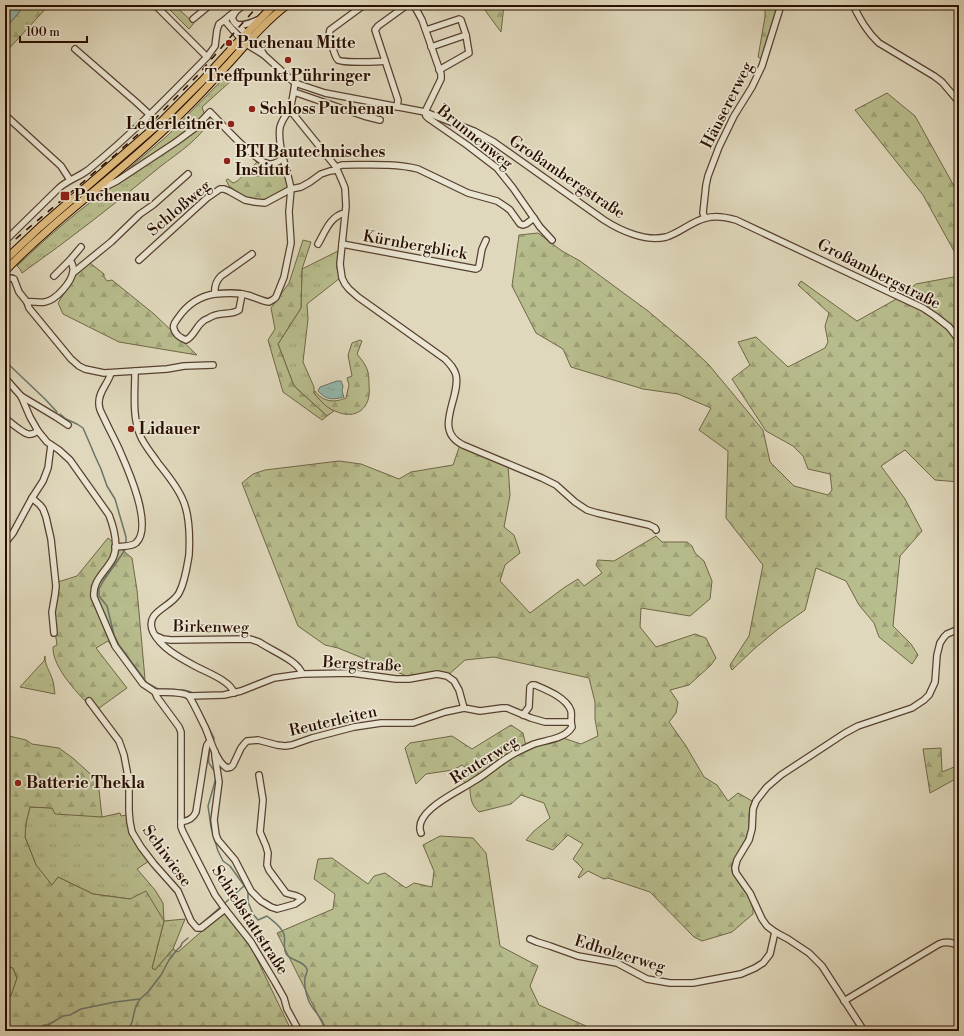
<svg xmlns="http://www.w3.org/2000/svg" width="964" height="1036" viewBox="0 0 964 1036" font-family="'Libre Bodoni',serif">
  <defs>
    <pattern id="grass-tufts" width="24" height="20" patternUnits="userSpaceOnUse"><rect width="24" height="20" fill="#b8bd8d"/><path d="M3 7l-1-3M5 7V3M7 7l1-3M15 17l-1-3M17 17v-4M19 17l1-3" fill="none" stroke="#9ea178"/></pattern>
    <pattern id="forest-firs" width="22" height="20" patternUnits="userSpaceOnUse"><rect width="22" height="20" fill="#b8bd8d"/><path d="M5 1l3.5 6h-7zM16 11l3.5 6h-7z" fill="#9ea178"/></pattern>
    <pattern id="water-ripples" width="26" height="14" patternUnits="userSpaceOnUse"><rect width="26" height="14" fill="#94baaf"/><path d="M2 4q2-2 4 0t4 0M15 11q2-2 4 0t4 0" fill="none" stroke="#809f95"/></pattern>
  </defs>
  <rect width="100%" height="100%" fill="#e0d8bc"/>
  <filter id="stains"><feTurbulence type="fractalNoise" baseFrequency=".005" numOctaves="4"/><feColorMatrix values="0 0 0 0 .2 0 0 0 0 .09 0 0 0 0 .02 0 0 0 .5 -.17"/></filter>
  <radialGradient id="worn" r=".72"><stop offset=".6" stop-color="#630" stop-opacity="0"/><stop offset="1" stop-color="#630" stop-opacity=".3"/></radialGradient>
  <g fill="url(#grass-tufts)" stroke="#706646">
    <path d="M227 75 230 76 231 81 202 107 204 113 209 115 210 120C200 139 178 153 161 166 116 203 70 239 22 273L20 269 17 266C48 236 82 207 118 182L119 177 167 136Z"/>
    <polygon points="338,251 337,268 340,278 307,304 308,319 303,362 314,387 314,393 322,402 334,411 327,416 294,386 278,344 301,308 302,269"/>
    <path d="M45 656C45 665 49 670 52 678 54 683 54 689 55 694L20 687 41 664 44 661Z"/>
    <polygon points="30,807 52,808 102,817 120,813 121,816 127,815 129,830 149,861 137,869 155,890 163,903 164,921 185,919 173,949 155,970 152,968 164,921 130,899 93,894 58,877 52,886 36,865 25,837 26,823"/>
    <polygon points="5,966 13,968 17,978 11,996 5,998"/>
  </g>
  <g fill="url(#forest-firs)" stroke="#706646">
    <polygon points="25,5 49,5 5,53 5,29"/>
    <polygon points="165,5 174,5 194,23 189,29"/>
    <polygon points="482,5 504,5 501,32 487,13"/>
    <polygon points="765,5 780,5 763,60 758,57 765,17"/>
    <polygon points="887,93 915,116 959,195 959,260 923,195 855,110"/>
    <path d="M257 162 261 163 270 167 282 165 287 180 288 188 265 200H260L244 197 229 186 226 180 228 179 233 183C240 181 241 176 246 172 250 169 253 166 257 162Z"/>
    <polygon points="538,233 562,251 580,261 648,311 686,343 709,365 763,430 770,462 794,486 828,495 832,490 830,474 808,469 803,456 793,446 766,431 732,379 750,365 738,342 756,337 788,367 825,348 828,342 825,326 829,313 798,285 801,281 857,321 900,297 916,284 959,276 959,482 935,480 905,450 881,466 905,499 922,531 900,556 893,626 911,644 918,655 912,664 879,637 874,623 859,605 846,581 816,568 805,610 778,629 754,649 732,670 730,665 749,636 763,565 726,518 728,451 699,430 711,408 678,394 643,389 571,367 563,349 536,333 512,286 519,235"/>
    <polygon points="303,240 311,242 302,269 301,308 278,344 294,386 327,416 322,420 283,392 268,340 275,329 271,308 289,283"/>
    <polygon points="90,263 104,274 104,277 107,281 112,280 154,314 197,355 119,342 63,314 58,303 75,276"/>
    <path d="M360 340 362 341 357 354C360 358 364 362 366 367 369 372 369 379 369 385 372 408 356 421 335 411 326 408 319 399 314 393L315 391C323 402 334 403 346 398L349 385 347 378 352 376 348 355 352 343Z"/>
    <path d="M460 445 508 465 510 495 504 527 514 535 520 553 505 565 500 581 530 613 565 587 578 579 584 586 602 573 596 565 598 560 614 561 656 536 662 542H687L692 546 695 553 704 561 712 581 710 599 690 616 641 608 640 627 656 647 695 634 706 638 716 658 711 665 689 685 670 690 678 702 676 713 669 722 686 746 704 777 717 785 728 801 738 793 752 801 749 815V830L744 843 732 864V872L740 885 753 902V914L732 932 702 941 694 937 650 892 608 878 604 879 588 871 579 878 578 877 583 869 573 859 583 844 568 835 553 850 526 840 534 831 550 818 544 803 521 795 511 804 479 812C472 806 470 798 470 789L462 779 469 770 462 765 453 770 426 774 416 784 405 748 410 743 452 736 472 749 511 725 523 733 526 746 563 738 581 744 598 736 595 719V702L589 678 494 657 465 660 447 676 414 679 338 648 325 645 298 626 242 483 253 474 265 470 339 461 361 464 399 479 411 472 453 465Z"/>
    <path d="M108 538 132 558 137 590 145 679H137L108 641 96 648 127 688 95 711C80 696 52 668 53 647L57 645 53 617 58 582 77 576Z"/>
    <polygon points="5,735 26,740 32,744 59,748 74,759 98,781 102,817 55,814 52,808 30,807 26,823 25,837 36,865 52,885 58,877 93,894 130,899 146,891 164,921 152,968 155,970 173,949 178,952 225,911 245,934 290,1028 290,1031 5,1031 5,998 11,996 17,978 13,968 5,966"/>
    <polygon points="941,748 942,772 959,765 959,777 930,793 923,749"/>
    <polygon points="440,836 473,838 486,853 500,946 538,966 530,986 539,1005 597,1031 326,1031 277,933 333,909 335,894 314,879 318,859 332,858 368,884 374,876 385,873 406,888 414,883 432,887 434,871 423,845"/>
  </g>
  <g fill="url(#water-ripples)" stroke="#697569">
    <polygon points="5,5 25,5 5,29"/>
    <path d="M337 381H341L343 386 342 391 344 397C332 400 326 400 318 391L320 387Z"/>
  </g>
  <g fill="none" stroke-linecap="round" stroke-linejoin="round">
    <g stroke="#697569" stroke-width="1.5">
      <polyline points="5,361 45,399 57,412"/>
      <polyline points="60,414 66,419 77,424 83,428 90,444 95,456 101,469 107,486 115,499 126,537 126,544"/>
      <polyline points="126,548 125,550 104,580 99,589 99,596 107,606 114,635 119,645 147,683 158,689 184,690 191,692 193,694"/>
      <polyline points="194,698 214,738 213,743"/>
      <path d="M211 748C209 752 208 759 209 763 211 767 214 769 215 773"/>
      <path d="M216 778 208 806 211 827 218 851 223 861 230 866 248 891V902L253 914 258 920 267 916C273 921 281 926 284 934 286 941 282 949 287 955 292 961 304 961 307 969 308 973 305 975 305 978 304 984 306 993 308 999 312 1011 324 1018 326 1031"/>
      <polyline points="199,926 244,886"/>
      <polyline points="37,1031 44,1025 48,1025 63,1016 70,1015 81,1009 115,1002 140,999"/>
      <polyline points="128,1031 132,1022 135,1009 140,999 148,992 161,975 169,960 176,951 181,946 182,943 188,938"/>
    </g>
    <g stroke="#57402f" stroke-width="8">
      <g id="minor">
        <polyline points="155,5 207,57"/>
        <path d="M364 5 330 30C328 35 330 40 332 45 333 49 335 57 338 60 343 63 378 62 385 61"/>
        <polyline points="412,5 416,9 422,20 441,74 441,79 425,112 426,116 428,118 467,145 497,168 513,188 540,227 552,240"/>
        <path d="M853 5C860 19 867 32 879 43L934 76 942 82 959 102"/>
        <polyline points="236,11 232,18 234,22 259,46 264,55"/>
        <polyline points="193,19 210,5"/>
        <path d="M226 19V22L232 29 246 44 264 55 295 83 325 93 425 112 474 131 494 142 604 220C621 231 646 242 666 237 680 233 692 221 706 218 716 215 726 217 736 220L923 308 935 316 949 327 959 340"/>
        <path d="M236 24C244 27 252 22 260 19"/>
        <polyline points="426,30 459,19 461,20 466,35 469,53 439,70"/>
        <polyline points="431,47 466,35"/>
        <polyline points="75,49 136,102 150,115"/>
        <polyline points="294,92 364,116 380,120"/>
        <polyline points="397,107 398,100 375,30 378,26 407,5"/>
        <path d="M290 110 336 167 343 183 345 188 346 206 340 264 342 278 345 284 349 289 358 297 445 359C450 364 454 368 456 375 461 398 432 430 463 445L542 478 556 485 575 502 587 510 597 513 649 525 655 528 656 530"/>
        <polyline points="5,115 61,166 70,180"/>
        <path d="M336 167 342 165C365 165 396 163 418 169L468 193 497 201 506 207 510 210 520 224 523 225 526 224 534 218"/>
        <path d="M98 188 107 186 117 181 176 142 195 128 210 112C222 124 254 161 269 164 275 165 279 161 283 158"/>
        <polyline points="705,218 703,213 706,185 708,176 719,147 734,116 752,87 762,66 781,5"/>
        <path d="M5 241 59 188C68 180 79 177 88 170 131 135 169 96 207 57L215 46 217 30 219 24 226 19 229 16 244 5"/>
        <path d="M318 244C325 232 330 216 345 213"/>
        <polyline points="342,244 476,269 478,268 479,266 482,249 486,240"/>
        <path d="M252 254 221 276C216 281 214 286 215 294 226 293 237 292 247 295 255 297 261 301 269 302L274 299 276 297 284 277 291 243 289 212 291 189 301 187 310 182 321 174 330 171 337 170"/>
        <path d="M139 260 207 198 220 189H224L229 191 245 200 255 202 265 203 291 189C288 171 277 146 280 127 282 120 285 116 289 111 292 105 294 89 295 83"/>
        <polyline points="73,273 111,242 140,214 153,205 188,174"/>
        <polyline points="54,276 70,260"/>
        <path d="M5 281C8 278 10 277 14 279L19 292 27 302 29 308 71 359 79 366 85 369 104 373 167 369 184 366 213 365"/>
        <path d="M215 294C200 296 187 305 178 318 176 321 172 325 174 329 175 334 181 338 186 340 193 337 195 329 201 323 203 321 206 319 209 318 219 311 231 316 239 310L242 294"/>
        <path d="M27 302C33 301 39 303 45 302 56 300 72 282 73 271 74 266 72 263 70 260L81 247"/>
        <path d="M135 371C135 392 132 416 140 435 144 445 152 454 158 463 167 474 176 485 182 498 190 514 190 536 189 555 187 567 185 582 179 593 171 608 144 611 153 632 161 648 180 658 195 666 206 672 231 681 234 693"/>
        <path d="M111 373C108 384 98 392 99 404 99 409 101 412 103 416 108 427 114 438 119 449 127 467 154 526 136 543 131 547 121 546 115 547"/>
        <path d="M5 378 21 396 30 417 38 431 47 442 59 450 70 460 109 515C114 528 119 545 113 558 106 572 92 580 94 597L115 646 143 684 155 692 157 697 179 727 181 732V827L183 832 215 895 225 909 251 942 275 982 284 998 287 1009 299 1031"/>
        <polyline points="21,396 56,417 68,425"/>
        <path d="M5 418C10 422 23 433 28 434 32 435 35 433 38 431"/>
        <polyline points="32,498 40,505 43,509 46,517 51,539 56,586 55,595 52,612 54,633"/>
        <polyline points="5,543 13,533 32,498 43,481 48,468 51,445"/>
        <path d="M156 636 163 639 171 640 250 639 259 642C270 650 299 661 302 674"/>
        <path d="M155 692C165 693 181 691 189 696L224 695 241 691 274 678 302 674 352 673 396 679H409L437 674 447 676 454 681 459 690 464 708 480 711 502 708H507L531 718 545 722H570"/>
        <path d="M189 696C195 706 200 717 205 727 210 738 216 762 227 768L231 767 233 765 241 748 245 743 247 741 258 740 277 745 285 746 292 745 312 738 354 727 381 723H413L445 712 464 708"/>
        <polyline points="89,701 119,741 124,755 127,771 129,783 129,811 130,822 132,832 141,847 154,864 178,891 191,921 197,928 201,928 225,909"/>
        <path d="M215 752V756L219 782 214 820 216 835 218 840 235 860 251 891 261 901 271 907 277 909 295 904 302 899C298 895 291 895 286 893L269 870 267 865 268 853 266 846 260 832 263 800 259 775"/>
        <path d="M181 822C188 821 193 819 196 812L206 749 207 745 210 741"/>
        <path d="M421 833C412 811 460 791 474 781 488 773 500 761 515 753 521 750 527 747 534 744 546 740 565 739 572 727 570 721 572 717 571 711 567 698 547 690 535 685H532L530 687 529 707 523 715"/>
        <polyline points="530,939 537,942 550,946 578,956 617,963 647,979 670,983 693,983 741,974 755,968 763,963 770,954 775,932"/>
        <path d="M844 1001 939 944C946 941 952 942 959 946"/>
        <polyline points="864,1031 822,966 809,953 788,939 775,932 767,926 762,919 750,893 736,873 735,868 737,860 749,840 752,829 753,809 756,801 767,787 781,775 845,733 858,726 912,708 924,700 929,695 935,682 937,655 940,643 944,637 947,634 959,629"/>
      </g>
    </g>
    <g stroke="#290e00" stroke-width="9">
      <g id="major">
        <polyline points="5,260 40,227 161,122 202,81 235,45 274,5"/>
        <path d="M5 271C55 219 114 178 166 128 189 107 210 84 231 61 249 41 266 21 287 5"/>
      </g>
    </g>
    <use href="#minor" stroke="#ebe6d3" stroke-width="5.5"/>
    <use href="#major" stroke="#e0bc7e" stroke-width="7"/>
    <polyline stroke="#290e00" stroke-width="1.5" stroke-dasharray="7 7" stroke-linecap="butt" points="5,248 115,155 155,119 197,76 239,27 259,5"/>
  </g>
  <g fill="#8f2418" stroke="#ebe6d3" stroke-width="1.5">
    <circle cx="229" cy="43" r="4"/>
    <circle cx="288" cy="60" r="4"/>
    <circle cx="252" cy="109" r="4"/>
    <circle cx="231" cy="124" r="4"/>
    <circle cx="227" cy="161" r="4"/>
    <rect x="60" y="191" width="10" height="10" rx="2"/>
    <circle cx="131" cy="429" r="4"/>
    <circle cx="18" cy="783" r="4"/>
  </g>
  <g text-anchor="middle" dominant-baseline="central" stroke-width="3.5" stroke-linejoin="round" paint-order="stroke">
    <g font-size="16" font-weight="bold" fill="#290e00" stroke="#ebe6d3" text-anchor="start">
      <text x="237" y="43">Puchenau Mitte</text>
      <text x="288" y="76" text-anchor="middle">Treffpunkt Pühringer</text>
      <text x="260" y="109">Schloss Puchenau</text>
      <text x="223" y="124" text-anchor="end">Lederleitner</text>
      <text x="235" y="152">BTI Bautechnisches<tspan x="235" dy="18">Institut</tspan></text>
      <text x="74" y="196">Puchenau</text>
      <text x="139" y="429">Lidauer</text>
      <text x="26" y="783">Batterie Thekla</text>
    </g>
    <g font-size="16" fill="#290e00" stroke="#ebe6d3">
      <text transform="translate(727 105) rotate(-63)">Häusererweg</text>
      <text transform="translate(475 137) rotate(39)">Brunnenweg</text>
      <text transform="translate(567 177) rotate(34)">Großambergstraße</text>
      <text transform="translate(179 208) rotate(-40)">Schloßweg</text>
      <text transform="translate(415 245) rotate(10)">Kürnbergblick</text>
      <text transform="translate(879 274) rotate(27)">Großambergstraße</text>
      <text transform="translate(211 627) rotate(1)">Birkenweg</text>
      <text transform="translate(362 664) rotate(3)">Bergstraße</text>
      <text transform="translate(333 721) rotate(-13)">Reuterleiten</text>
      <text transform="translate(484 760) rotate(-32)">Reuterweg</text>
      <text transform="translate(167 856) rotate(54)">Schiwiese</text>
      <text transform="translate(250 920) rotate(57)">Schießstattstraße</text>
      <text transform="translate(620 954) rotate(17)">Edholzerweg</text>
    </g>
  </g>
  <rect width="964" height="1036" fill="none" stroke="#e0d8bc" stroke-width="20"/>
  <rect x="6" y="6" width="952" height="1024" fill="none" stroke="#290e00" stroke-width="2"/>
  <rect x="10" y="10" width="944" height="1016" fill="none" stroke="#290e00"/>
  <path d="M20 36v6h67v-6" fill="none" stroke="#290e00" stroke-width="2"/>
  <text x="26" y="36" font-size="12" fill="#290e00" stroke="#ebe6d3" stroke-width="3" paint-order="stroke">100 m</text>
  <rect width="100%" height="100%" filter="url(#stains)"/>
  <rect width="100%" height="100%" fill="url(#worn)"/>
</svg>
